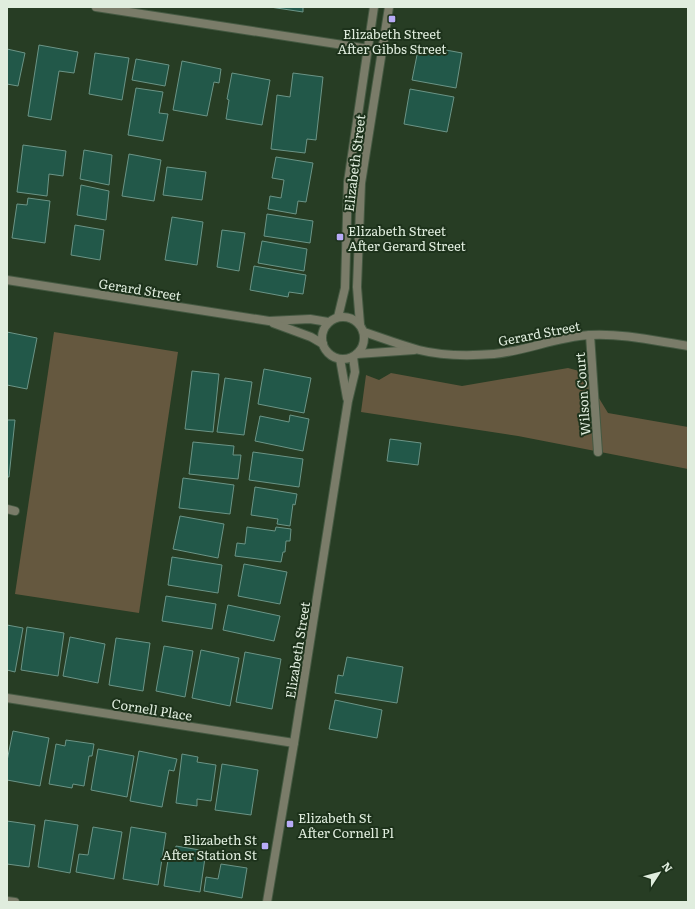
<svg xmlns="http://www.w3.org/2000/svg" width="695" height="909" viewBox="0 0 695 909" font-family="Literata,serif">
  <rect width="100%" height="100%" fill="#273d24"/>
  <g fill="#65583f">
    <polygon points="54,332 178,352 139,613 15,594"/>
    <polygon points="568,368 583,372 608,413 688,427 688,469 518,436 361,412 366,375 379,380 391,373 462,386"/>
  </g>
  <g fill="#225849" stroke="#6b9486">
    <polygon points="270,7 303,7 303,12"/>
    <polygon points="39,45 78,52 74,73 59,71 51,120 28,116"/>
    <polygon points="419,45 462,53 456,88 412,80"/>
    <polygon points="7,49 25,53 18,86 7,84"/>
    <polygon points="95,53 129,58 122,100 89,94"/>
    <polygon points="136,59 169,65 165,86 132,80"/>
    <polygon points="182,61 221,69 219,83 214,82 207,116 173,110"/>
    <polygon points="232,73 270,80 262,125 226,119 229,100 227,99"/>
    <polygon points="293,73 323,77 316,140 307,139 305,153 271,149 277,95 290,97"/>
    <polygon points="136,88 163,92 159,113 168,114 163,141 128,135"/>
    <polygon points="410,89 454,97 447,132 404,124"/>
    <polygon points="23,145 66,151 63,176 49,174 47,196 17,192"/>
    <polygon points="84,150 112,155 109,185 80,179"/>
    <polygon points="129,154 161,160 154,201 122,196"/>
    <polygon points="276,157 313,163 306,202 298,201 296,214 268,209 270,196 281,198 284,180 272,178"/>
    <polygon points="167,167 206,172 202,200 163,195"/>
    <polygon points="81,185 109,191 106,220 77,215"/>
    <polygon points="28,198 50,201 45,243 12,238 17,204 27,205"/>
    <polygon points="267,214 313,221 310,243 264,236"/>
    <polygon points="172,217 203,222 197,265 165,260"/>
    <polygon points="75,225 104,230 100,260 71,255"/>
    <polygon points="222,230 245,233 239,271 217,267"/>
    <polygon points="262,241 307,249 304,271 258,263"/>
    <polygon points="254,266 306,275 303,294 289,292 288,297 250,290"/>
    <polygon points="7,332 37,338 27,389 7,385"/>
    <polygon points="264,369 311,378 304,413 258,404"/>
    <polygon points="192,371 219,374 213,432 185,429"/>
    <polygon points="225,378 252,382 244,435 217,432"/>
    <polygon points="290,415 309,419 303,451 255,441 260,416 289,422"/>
    <polygon points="7,420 15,420 9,477 7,477"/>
    <polygon points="390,439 421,443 418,465 387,461"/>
    <polygon points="193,442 234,446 233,455 241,455 238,479 189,474"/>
    <polygon points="253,452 303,459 299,487 249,480"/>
    <polygon points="183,478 234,485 230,514 179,508"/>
    <polygon points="255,487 297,494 295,505 293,504 290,526 277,524 278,519 251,515"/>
    <polygon points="180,516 224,524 218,558 173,549"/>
    <polygon points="247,527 275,531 276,527 291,529 290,541 286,541 285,552 283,552 281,562 235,556 237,543 245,544"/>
    <polygon points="172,557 222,565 218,593 168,585"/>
    <polygon points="244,564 287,572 280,604 238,596"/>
    <polygon points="166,596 216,604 212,629 162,621"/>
    <polygon points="228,605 280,616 274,641 223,630"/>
    <polygon points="7,625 23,628 15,672 7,670"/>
    <polygon points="27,627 64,633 58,676 21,670"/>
    <polygon points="70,637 105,644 98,683 63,676"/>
    <polygon points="116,638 150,643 143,691 109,685"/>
    <polygon points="164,646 193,651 185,697 156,691"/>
    <polygon points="201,650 239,658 230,706 192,698"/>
    <polygon points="245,652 281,659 272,709 236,702"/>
    <polygon points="347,657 403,667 397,703 335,693 338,675 343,676"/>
    <polygon points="335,700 382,710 377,738 329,729"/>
    <polygon points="13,731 49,738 40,786 7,780 7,761"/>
    <polygon points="66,740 94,744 92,756 89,756 84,786 73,784 72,788 49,784 56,744 65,746"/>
    <polygon points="98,749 134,756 127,797 91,790"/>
    <polygon points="139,751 177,759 174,771 169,770 162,807 130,801"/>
    <polygon points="182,754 198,757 197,762 216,765 211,801 197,799 197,806 176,803"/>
    <polygon points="222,764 258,770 251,815 215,810"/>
    <polygon points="45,820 78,825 70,873 38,867"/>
    <polygon points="7,821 35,825 29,867 7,864"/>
    <polygon points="93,827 122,832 114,879 76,872 79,854 88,855"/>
    <polygon points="131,827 166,833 158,885 123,879"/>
    <polygon points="176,846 206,851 200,892 164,886 168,860 174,861"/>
    <polygon points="221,864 247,868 242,898 204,891 206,877 218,879"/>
  </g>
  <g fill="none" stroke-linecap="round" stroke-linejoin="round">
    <g stroke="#455942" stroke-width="10">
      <g id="minor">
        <polyline points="96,7 382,51"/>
        <polyline points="338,317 345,288 348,182 374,7"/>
        <polyline points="360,324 357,287 361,183 389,7"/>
        <polyline points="590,335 598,452"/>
        <polyline points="7,509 15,511"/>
        <polyline points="7,698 294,743"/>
        <polyline points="7,901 15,902"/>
      </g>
    </g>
    <g stroke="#455942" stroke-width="10">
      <g id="tertiary">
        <polyline points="7,280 269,321 310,319 328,322"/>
        <circle cx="343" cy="338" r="21"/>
        <polyline points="273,323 311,337 323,344"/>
        <path d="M364 332C382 338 400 345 419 350 443 356 469 356 494 354 526 351 556 337 589 335 622 333 656 341 688 346"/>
        <polyline points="357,354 414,350"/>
        <polyline points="340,359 347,398"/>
        <polyline points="267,902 294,743 348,401 355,372 353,357"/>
      </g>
    </g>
    <use href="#minor" stroke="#7a7c69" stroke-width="8"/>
    <use href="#tertiary" stroke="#7a7c69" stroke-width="8"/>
  </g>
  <g fill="#b8abf7" stroke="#1d321b" stroke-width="1.5">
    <rect x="388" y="15" width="8" height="8" rx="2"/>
    <rect x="336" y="233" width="8" height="8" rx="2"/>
    <rect x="286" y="820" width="8" height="8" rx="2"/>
    <rect x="261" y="842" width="8" height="8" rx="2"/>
  </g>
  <g text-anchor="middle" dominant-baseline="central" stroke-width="4" stroke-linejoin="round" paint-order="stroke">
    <g font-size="13" fill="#e0edde" stroke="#1d321b" text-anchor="start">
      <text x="392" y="33" text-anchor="middle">Elizabeth Street<tspan x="392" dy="15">After Gibbs Street</tspan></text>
      <text x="348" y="230">Elizabeth Street<tspan x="348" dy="15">After Gerard Street</tspan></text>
      <text x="298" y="817">Elizabeth St<tspan x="298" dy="15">After Cornell Pl</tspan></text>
      <text x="257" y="839" text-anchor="end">Elizabeth St<tspan x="257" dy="15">After Station St</tspan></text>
    </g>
    <g font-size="13" fill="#e0edde" stroke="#1d321b">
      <text transform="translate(354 163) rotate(-83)">Elizabeth Street</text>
      <text transform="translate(140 289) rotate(9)">Gerard Street</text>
      <text transform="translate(539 333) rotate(-11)">Gerard Street</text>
      <text transform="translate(582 394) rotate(-94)">Wilson Court</text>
      <text transform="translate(297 650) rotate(-81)">Elizabeth Street</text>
      <text transform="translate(152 709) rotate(9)">Cornell Place</text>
    </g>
  </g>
  <rect width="695" height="909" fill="none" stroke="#e0edde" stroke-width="16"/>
  <g transform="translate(659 873) rotate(54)" stroke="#1d321b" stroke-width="3" paint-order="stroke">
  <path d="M0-3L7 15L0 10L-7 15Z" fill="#e0edde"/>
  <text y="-6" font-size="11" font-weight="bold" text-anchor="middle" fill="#e0edde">N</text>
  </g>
</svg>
